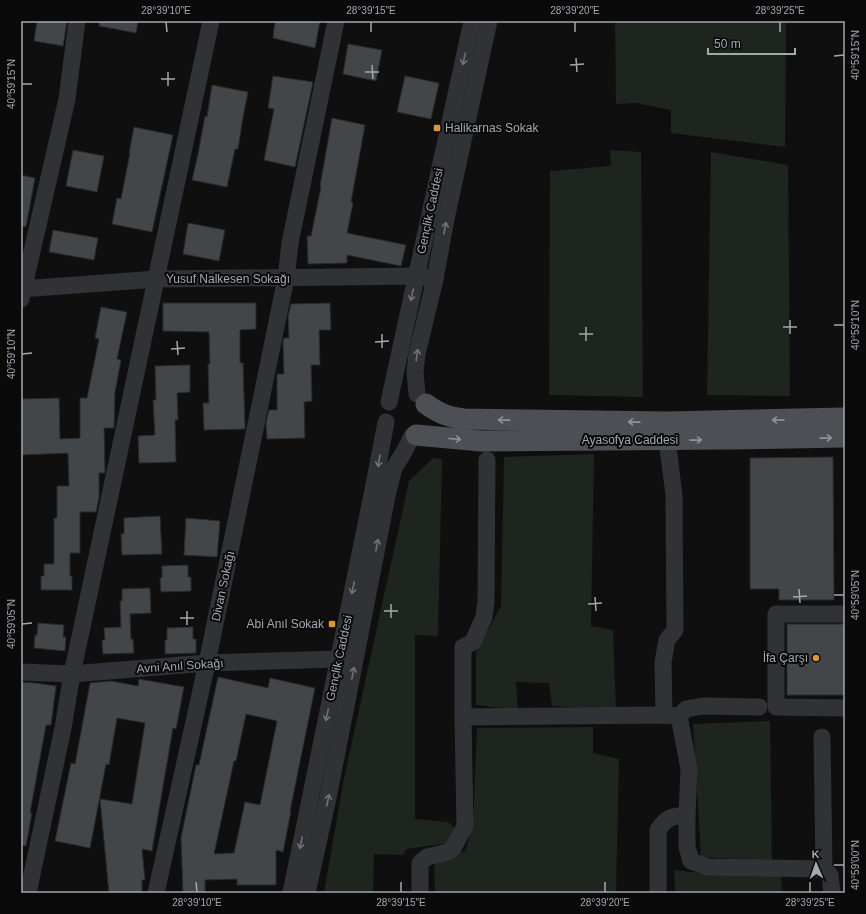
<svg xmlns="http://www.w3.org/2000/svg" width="866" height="914" viewBox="0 0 866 914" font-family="Arial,sans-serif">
  <rect width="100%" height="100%" fill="#0f0f10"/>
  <g fill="#1e241e">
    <polygon points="615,21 786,21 785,147 671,133 671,110 636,103 616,104"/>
    <polygon points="610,150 641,152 643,397 549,395 550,171 611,166"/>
    <polygon points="711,152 788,165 790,396 707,395"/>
    <polygon points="594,454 591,626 613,630 616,709 552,706 549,683 516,682 518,710 476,705 476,652 501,606 504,457"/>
    <polygon points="433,458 442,459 438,636 415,635 415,819 448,822 458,831 448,843 407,849 403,855 374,854 373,893 324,893 343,783 409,481"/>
    <polygon points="770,721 772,861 701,857 693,724"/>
    <polygon points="593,727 593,753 619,759 616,893 435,893 434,858 465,851 473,825 477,728"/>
    <polygon points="674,870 690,872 781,875 782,893 675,893"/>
  </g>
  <g fill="#434648" stroke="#292a2c" fill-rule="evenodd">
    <polygon points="37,21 67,21 63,46 34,41"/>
    <polygon points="99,21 138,21 136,33 99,26"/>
    <polygon points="275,21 320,21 315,48 273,38"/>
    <polygon points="348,44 382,50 376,81 343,74"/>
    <polygon points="273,76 313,82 295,167 264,160 274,109 268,108"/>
    <polygon points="405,76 439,83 431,119 397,112"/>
    <polygon points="212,85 248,92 243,117 238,149 235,149 227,187 192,180 198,154 205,116 207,117"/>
    <polygon points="332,118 365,125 351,202 353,203 347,233 406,245 401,266 347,255 347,263 308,264 307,236 311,236 321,187 320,186"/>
    <polygon points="134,127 173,135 152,232 112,224 117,198 121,199 130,153 129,153"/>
    <polygon points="73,150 104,156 97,192 66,186"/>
    <polygon points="21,175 35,178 26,227 21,226"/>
    <polygon points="188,223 225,230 219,261 183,254"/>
    <polygon points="53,230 98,238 94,260 49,252"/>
    <polygon points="163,303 256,303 256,329 240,330 240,363 243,363 245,429 204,430 203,403 209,403 208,364 210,364 209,332 163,331"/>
    <polygon points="330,303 331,330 319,330 320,365 311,365 312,401 304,402 305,438 267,439 266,423 269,410 277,410 277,374 284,374 283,341 284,338 289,338 288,316 291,304"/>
    <polygon points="101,307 127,312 117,359 121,360 115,392 114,427 114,428 104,428 105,471 105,473 99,473 99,497 96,512 80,512 80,553 70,553 70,576 72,576 72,590 41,590 41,576 44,576 44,564 54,564 54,518 57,518 57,486 69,486 68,453 21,455 21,433 22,433 21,399 59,398 60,439 80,438 80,398 87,398 99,339 95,338"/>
    <polygon points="190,365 190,392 177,393 178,420 175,420 176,462 139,463 138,436 155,435 153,400 156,400 155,366"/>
    <polygon points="833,457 834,600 779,600 779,589 750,589 750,458"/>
    <polygon points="160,516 162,554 122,555 121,534 124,534 124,518"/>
    <polygon points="186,518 220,521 217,557 184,555"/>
    <polygon points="188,565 188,577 191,577 191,591 161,592 160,578 162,578 162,566"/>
    <polygon points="150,588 151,613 130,614 131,639 133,639 134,653 103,654 102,640 105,640 104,628 121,627 120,601 122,601 122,589"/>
    <polygon points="38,623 64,625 63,637 66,637 65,651 34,648 35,635 37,635"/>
    <rect x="787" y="624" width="58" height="71"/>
    <polygon points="193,627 193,639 196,639 196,653 165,654 165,640 167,640 167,628"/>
    <path d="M218 677 268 688 270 678 315 688 290 811H291L283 852 276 850V885H237V879L205 880V893H183L181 838 196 765H199ZM246 714 277 721 260 805 245 802 234 853 214 854 234 761H236Z"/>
    <polygon points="139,679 184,687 176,729 173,728 152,851 142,849 145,880 142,880 142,893 109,893 100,799 132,804 145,723 117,718 109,765 106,764 90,848 55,841 71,763 75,764 90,683 111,681 138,686"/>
    <polygon points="21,682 35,683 56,686 51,725 46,725 30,813 32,813 26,846 21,845"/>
  </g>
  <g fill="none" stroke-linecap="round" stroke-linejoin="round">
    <g stroke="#313235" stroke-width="17">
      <polyline points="21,289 157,279 416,276 435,279"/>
      <polyline points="21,299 67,99 77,21"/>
      <polyline points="417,394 415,372 417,354 435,279 446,219 489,21"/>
      <polyline points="389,402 472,21"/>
      <polyline points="845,614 776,614 776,707 845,708"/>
      <polyline points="21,672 72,674 207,663 338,659"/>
      <polyline points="664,715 663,662 667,640 675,630 674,495 667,440 667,426"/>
      <polyline points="463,717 463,647 473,642 484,617 486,601 487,460"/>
      <polyline points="687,815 687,847 691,861 708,867 824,869 822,737"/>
      <polyline points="824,869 830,875 832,893"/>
      <polyline points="28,893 63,728 72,674 211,21"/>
      <polyline points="156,893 207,663 286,278 290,243 336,21"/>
      <polyline points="291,893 374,485 386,422"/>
      <polyline points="307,893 328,798 388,491 394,468 404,452 412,436"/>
      <polyline points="420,893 420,863 427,857 448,852 453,848 465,826 463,717 664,715 679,716 686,709 703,706 759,707"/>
      <path d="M658 893V830C667 817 672 816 687 815L689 769 679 716"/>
    </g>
    <g stroke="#4d4f54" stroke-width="21">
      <path d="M426 404C440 414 448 417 464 419L667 422 845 418"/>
      <polyline points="416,435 481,441 729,439 845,437"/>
    </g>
  </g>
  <defs><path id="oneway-shaft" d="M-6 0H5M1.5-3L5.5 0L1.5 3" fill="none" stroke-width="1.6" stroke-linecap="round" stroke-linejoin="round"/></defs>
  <g stroke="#6f7379">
    <use href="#oneway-shaft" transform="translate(464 59) rotate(102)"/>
    <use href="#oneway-shaft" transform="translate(445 228) rotate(-79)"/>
    <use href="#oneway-shaft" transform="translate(412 295) rotate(103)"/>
    <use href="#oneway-shaft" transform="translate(417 355) rotate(-82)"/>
    <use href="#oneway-shaft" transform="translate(379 461) rotate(100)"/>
    <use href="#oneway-shaft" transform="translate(377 545) rotate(-79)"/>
    <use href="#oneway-shaft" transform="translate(353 588) rotate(102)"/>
    <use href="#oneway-shaft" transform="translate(353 673) rotate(-79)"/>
    <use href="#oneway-shaft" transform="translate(327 715) rotate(102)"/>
    <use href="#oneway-shaft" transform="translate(328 800) rotate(-78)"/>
    <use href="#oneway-shaft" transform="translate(301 843) rotate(102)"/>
  </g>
  <g stroke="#8d9299">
    <use href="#oneway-shaft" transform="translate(504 420) rotate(-179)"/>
    <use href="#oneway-shaft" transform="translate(778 420) rotate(179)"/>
    <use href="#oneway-shaft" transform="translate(634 422) rotate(-179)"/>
    <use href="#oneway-shaft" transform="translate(826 438) rotate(-1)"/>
    <use href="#oneway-shaft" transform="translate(455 439) rotate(5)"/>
    <use href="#oneway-shaft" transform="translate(696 440) rotate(-1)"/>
  </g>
  <path fill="none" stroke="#a2a8b0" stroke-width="1.5" d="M166 22 167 32M371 22V32M575 22V32M780 22V32M834 56 844 55M576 58 577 72M372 65 373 79M570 65 584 64M168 72V86M365 72H379M161 79H175M22 84H32M790 320V334M834 325H844M586 327V341M783 327H797M382 334V348M579 334H593M177 341 178 355M375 342 389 341M171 349 185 348M22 354 32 353M799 589 800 603M834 595H844M595 597 596 611M793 597 807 596M391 604V618M588 604 602 603M187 611V625M384 611H398M180 618H194M22 624 32 623M834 865H844M196 882 197 892M401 882V892M605 882V892M810 882V892"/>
  <g fill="#dd933a" stroke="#0a0a0b" stroke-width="1.5">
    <rect x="433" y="124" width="8" height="8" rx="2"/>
    <rect x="328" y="620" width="8" height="8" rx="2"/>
    <circle cx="816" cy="658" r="4"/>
  </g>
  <g text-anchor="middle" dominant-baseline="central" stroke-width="4" stroke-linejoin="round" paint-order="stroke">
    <g font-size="12" fill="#a2a8b0" stroke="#0a0a0b" text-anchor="end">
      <text x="445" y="128" text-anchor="start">Halikarnas Sokak</text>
      <text x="324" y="624">Abi Anıl Sokak</text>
      <text x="808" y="658">İfa Çarşı</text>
    </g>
    <g font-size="12" fill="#a2a8b0" stroke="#0a0a0b">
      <text transform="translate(430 211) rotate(-78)">Gençlik Caddesi</text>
      <text x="228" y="279">Yusuf Nalkesen Sokağı</text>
      <text x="630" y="440">Ayasofya Caddesi</text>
      <text transform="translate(223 586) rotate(-78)">Divan Sokağı</text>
      <text transform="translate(339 658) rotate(-78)">Gençlik Caddesi</text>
      <text transform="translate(180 666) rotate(-4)">Avni Anıl Sokağı</text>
    </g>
  </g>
  <rect width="866" height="914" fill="none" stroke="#0a0a0b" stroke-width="44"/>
  <g transform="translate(816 864) rotate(358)" stroke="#0a0a0b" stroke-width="3" paint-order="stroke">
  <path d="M0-3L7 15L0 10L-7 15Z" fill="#a2a8b0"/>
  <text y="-6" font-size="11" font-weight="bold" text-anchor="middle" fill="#a2a8b0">K</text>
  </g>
  <path d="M708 48v6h87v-6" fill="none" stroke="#a2a8b0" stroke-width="2"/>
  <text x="714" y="48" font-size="12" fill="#a2a8b0" stroke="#0a0a0b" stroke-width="3" paint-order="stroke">50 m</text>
  <rect x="22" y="22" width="822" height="870" fill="none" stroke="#a2a8b0" stroke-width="1.5"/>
  <g font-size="10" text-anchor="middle" fill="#a2a8b0">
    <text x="166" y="14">28°39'10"E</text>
    <text x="371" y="14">28°39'15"E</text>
    <text x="575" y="14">28°39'20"E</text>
    <text x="780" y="14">28°39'25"E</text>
    <text transform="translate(855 55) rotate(-90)" y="4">40°59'15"N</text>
    <text transform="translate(11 84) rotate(-90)" y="4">40°59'15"N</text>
    <text transform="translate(855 325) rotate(-90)" y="4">40°59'10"N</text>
    <text transform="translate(11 354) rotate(-90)" y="4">40°59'10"N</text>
    <text transform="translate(855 595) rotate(-90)" y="4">40°59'05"N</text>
    <text transform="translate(11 624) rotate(-90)" y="4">40°59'05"N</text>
    <text transform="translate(855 865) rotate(-90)" y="4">40°59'00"N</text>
    <text x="197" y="906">28°39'10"E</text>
    <text x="401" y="906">28°39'15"E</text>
    <text x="605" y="906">28°39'20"E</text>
    <text x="810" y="906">28°39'25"E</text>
  </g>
</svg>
